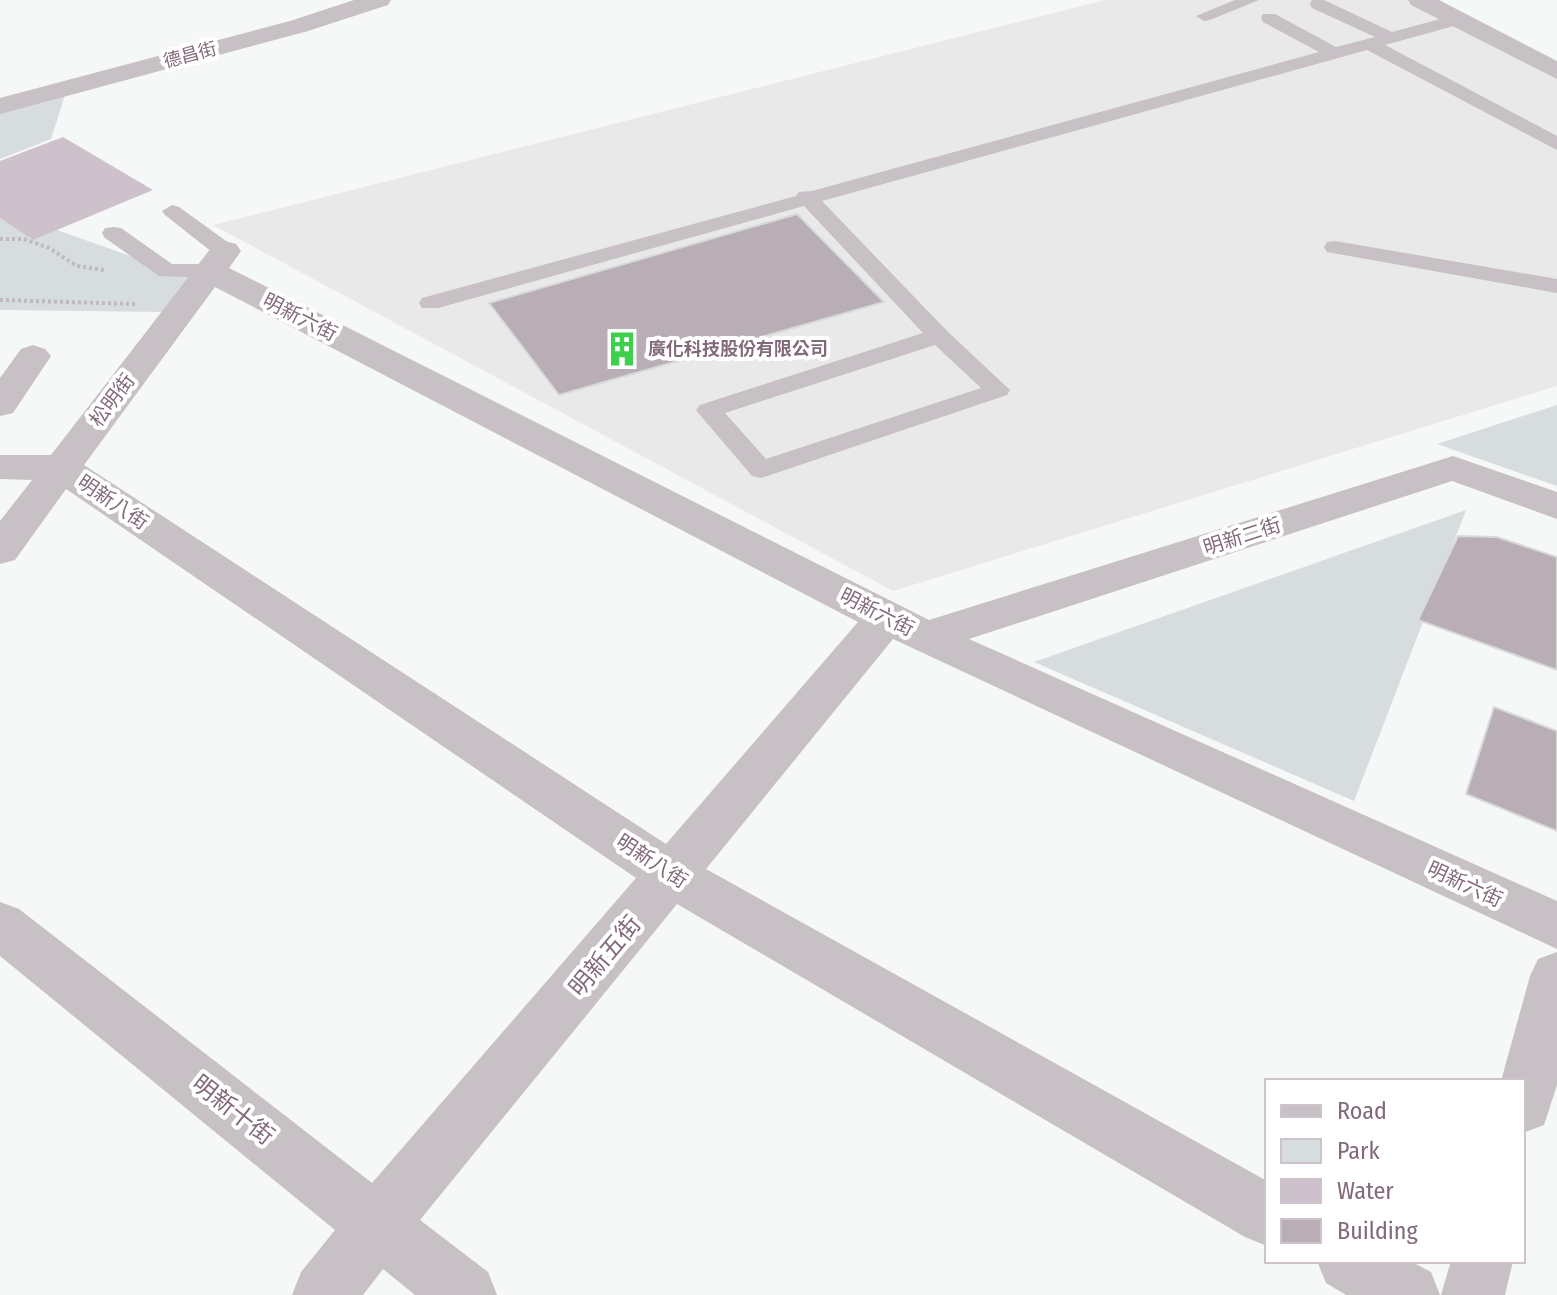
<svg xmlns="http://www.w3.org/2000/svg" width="1557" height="1295" viewBox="0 0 1557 1295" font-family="'Fira Sans Condensed','Noto Sans TC',sans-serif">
  <rect width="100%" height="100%" fill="#f6f8f8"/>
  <polygon fill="#e9e9e9" points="1105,0 1411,0 1557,67 1557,386 893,591 213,225"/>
  <g fill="#d7dcde">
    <polygon points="66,92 51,139 0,159 0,110"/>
    <polygon points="0,218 33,240 57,230 195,279 165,312 0,310"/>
    <polygon points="1557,405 1557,486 1437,444"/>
    <polygon points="1466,510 1354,801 1034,662"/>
  </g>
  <polygon fill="#cdc1cb" points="63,137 153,190 33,240 0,218 0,161"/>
  <g fill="#b9aeb6" stroke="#d8dad9" stroke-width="2">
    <polygon points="797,214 884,302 559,395 489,303"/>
    <polygon points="1458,536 1497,537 1557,557 1557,670 1418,620"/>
    <polygon points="1494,707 1557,731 1557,831 1466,794"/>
  </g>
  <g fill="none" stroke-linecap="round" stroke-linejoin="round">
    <g stroke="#bfbabd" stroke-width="4" stroke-dasharray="3 3" stroke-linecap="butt">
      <polyline points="0,239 24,239 49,248 77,266 104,270"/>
      <polyline points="0,300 135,304"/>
    </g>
    <g fill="#c7c0c4" fill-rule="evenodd">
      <polygon points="1235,0 1259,0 1210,20 1204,21 1196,16"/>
      <path d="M1312 0H1324L1392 32 1455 15 1461 16 1463 20 1461 24 1385 45 1557 136V150L1367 50 822 201 947 331 1010 390 1007 395 761 478 752 476 700 415 696 410 700 405 923 333 804 206 438 308H422L419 303 422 298 796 196 799 192 812 191 1319 52 1263 22 1261 18 1263 14H1275L1336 47 1375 37 1312 8 1310 4ZM935 345 981 388 766 459 725 413Z"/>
      <polygon points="172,205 179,207 233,246 236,251 233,256 217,256 165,215 162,211"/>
      <polygon points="113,227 121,228 172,264 210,264 221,271 210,278 159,276 105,238 102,233 105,228"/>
      <polygon points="1335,241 1557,279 1557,293 1327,252 1324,247 1327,242"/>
    </g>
    <g fill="#c7c0c4" fill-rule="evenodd">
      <polygon points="354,0 391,0 388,5 308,31 0,114 0,98 290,21"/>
      <path d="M225 241 236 244 241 251 229 268 929 620 1453 456 1557 492V519L1452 481 969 639 1557 901V949L893 639 706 869 1267 1181V1246L1245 1237 677 904 420 1220 488 1272 497 1295H415L383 1269 363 1295H292L301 1272 335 1230 0 956V902L19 909 372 1183 636 878 66 489 15 560 0 564V521L32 480 0 479V455H51L214 244ZM215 287 858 622 666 844 84 465Z"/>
      <polygon points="33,345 45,349 51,356 13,413 0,416 0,378 21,349"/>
      <polygon points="1557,952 1557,1085 1544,1125 1523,1133 1523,1081 1501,1081 1530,976 1538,959"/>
      <polygon points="1317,1261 1410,1261 1431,1272 1440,1295 1346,1295 1326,1283"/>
      <polygon points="1451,1261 1513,1261 1505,1295 1441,1295"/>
    </g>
    <polygon fill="#c7c0c4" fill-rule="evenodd" points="1408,0 1439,0 1557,61 1557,79 1411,5"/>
  </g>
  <defs>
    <g id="building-bare" transform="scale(2.76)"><path d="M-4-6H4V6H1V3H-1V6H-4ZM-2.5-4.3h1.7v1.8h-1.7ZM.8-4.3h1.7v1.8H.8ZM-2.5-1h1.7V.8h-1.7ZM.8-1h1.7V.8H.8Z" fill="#3ecf4c" stroke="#fff" stroke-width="2.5" paint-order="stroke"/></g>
  </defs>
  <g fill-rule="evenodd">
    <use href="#building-bare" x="622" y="349"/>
  </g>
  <g text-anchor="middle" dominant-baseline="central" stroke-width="8" stroke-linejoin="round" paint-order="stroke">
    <g font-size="18" fill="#836a7b" stroke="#fff">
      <text transform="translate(190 55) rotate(-15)">德昌街</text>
    </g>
    <g font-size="18" font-weight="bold" fill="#836a7b" stroke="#fff" text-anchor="start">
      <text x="648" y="349">廣化科技股份有限公司</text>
    </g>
    <g font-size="20" fill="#836a7b" stroke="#fff">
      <text transform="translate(300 317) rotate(27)">明新六街</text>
      <text transform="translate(112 400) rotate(-53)">松明街</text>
      <text transform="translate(113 502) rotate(34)">明新八街</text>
      <text transform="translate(1242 536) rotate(-18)">明新二街</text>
      <text transform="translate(877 612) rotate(27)">明新六街</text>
      <text transform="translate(652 861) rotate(33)">明新八街</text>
      <text transform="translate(1465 884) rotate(25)">明新六街</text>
    </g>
    <g font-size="24" fill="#836a7b" stroke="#fff">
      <text transform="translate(605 956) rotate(-50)">明新五街</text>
      <text transform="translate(233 1110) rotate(38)">明新十街</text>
    </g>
  </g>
  <rect x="1265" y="1079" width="260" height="184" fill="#ffffff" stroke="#cdc3ca" stroke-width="2"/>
  <rect x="1281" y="1105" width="40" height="12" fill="#c7c0c4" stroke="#cdc3ca" stroke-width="2"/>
  <text x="1337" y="1119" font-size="24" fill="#836a7b">Road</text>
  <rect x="1281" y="1139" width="40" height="24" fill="#d7dcde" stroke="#cdc3ca" stroke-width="2"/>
  <text x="1337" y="1159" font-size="24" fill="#836a7b">Park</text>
  <rect x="1281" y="1179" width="40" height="24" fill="#cdc1cb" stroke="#cdc3ca" stroke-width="2"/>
  <text x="1337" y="1199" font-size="24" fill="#836a7b">Water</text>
  <rect x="1281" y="1219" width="40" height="24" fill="#b9aeb6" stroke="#cdc3ca" stroke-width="2"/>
  <text x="1337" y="1239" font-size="24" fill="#836a7b">Building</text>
</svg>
